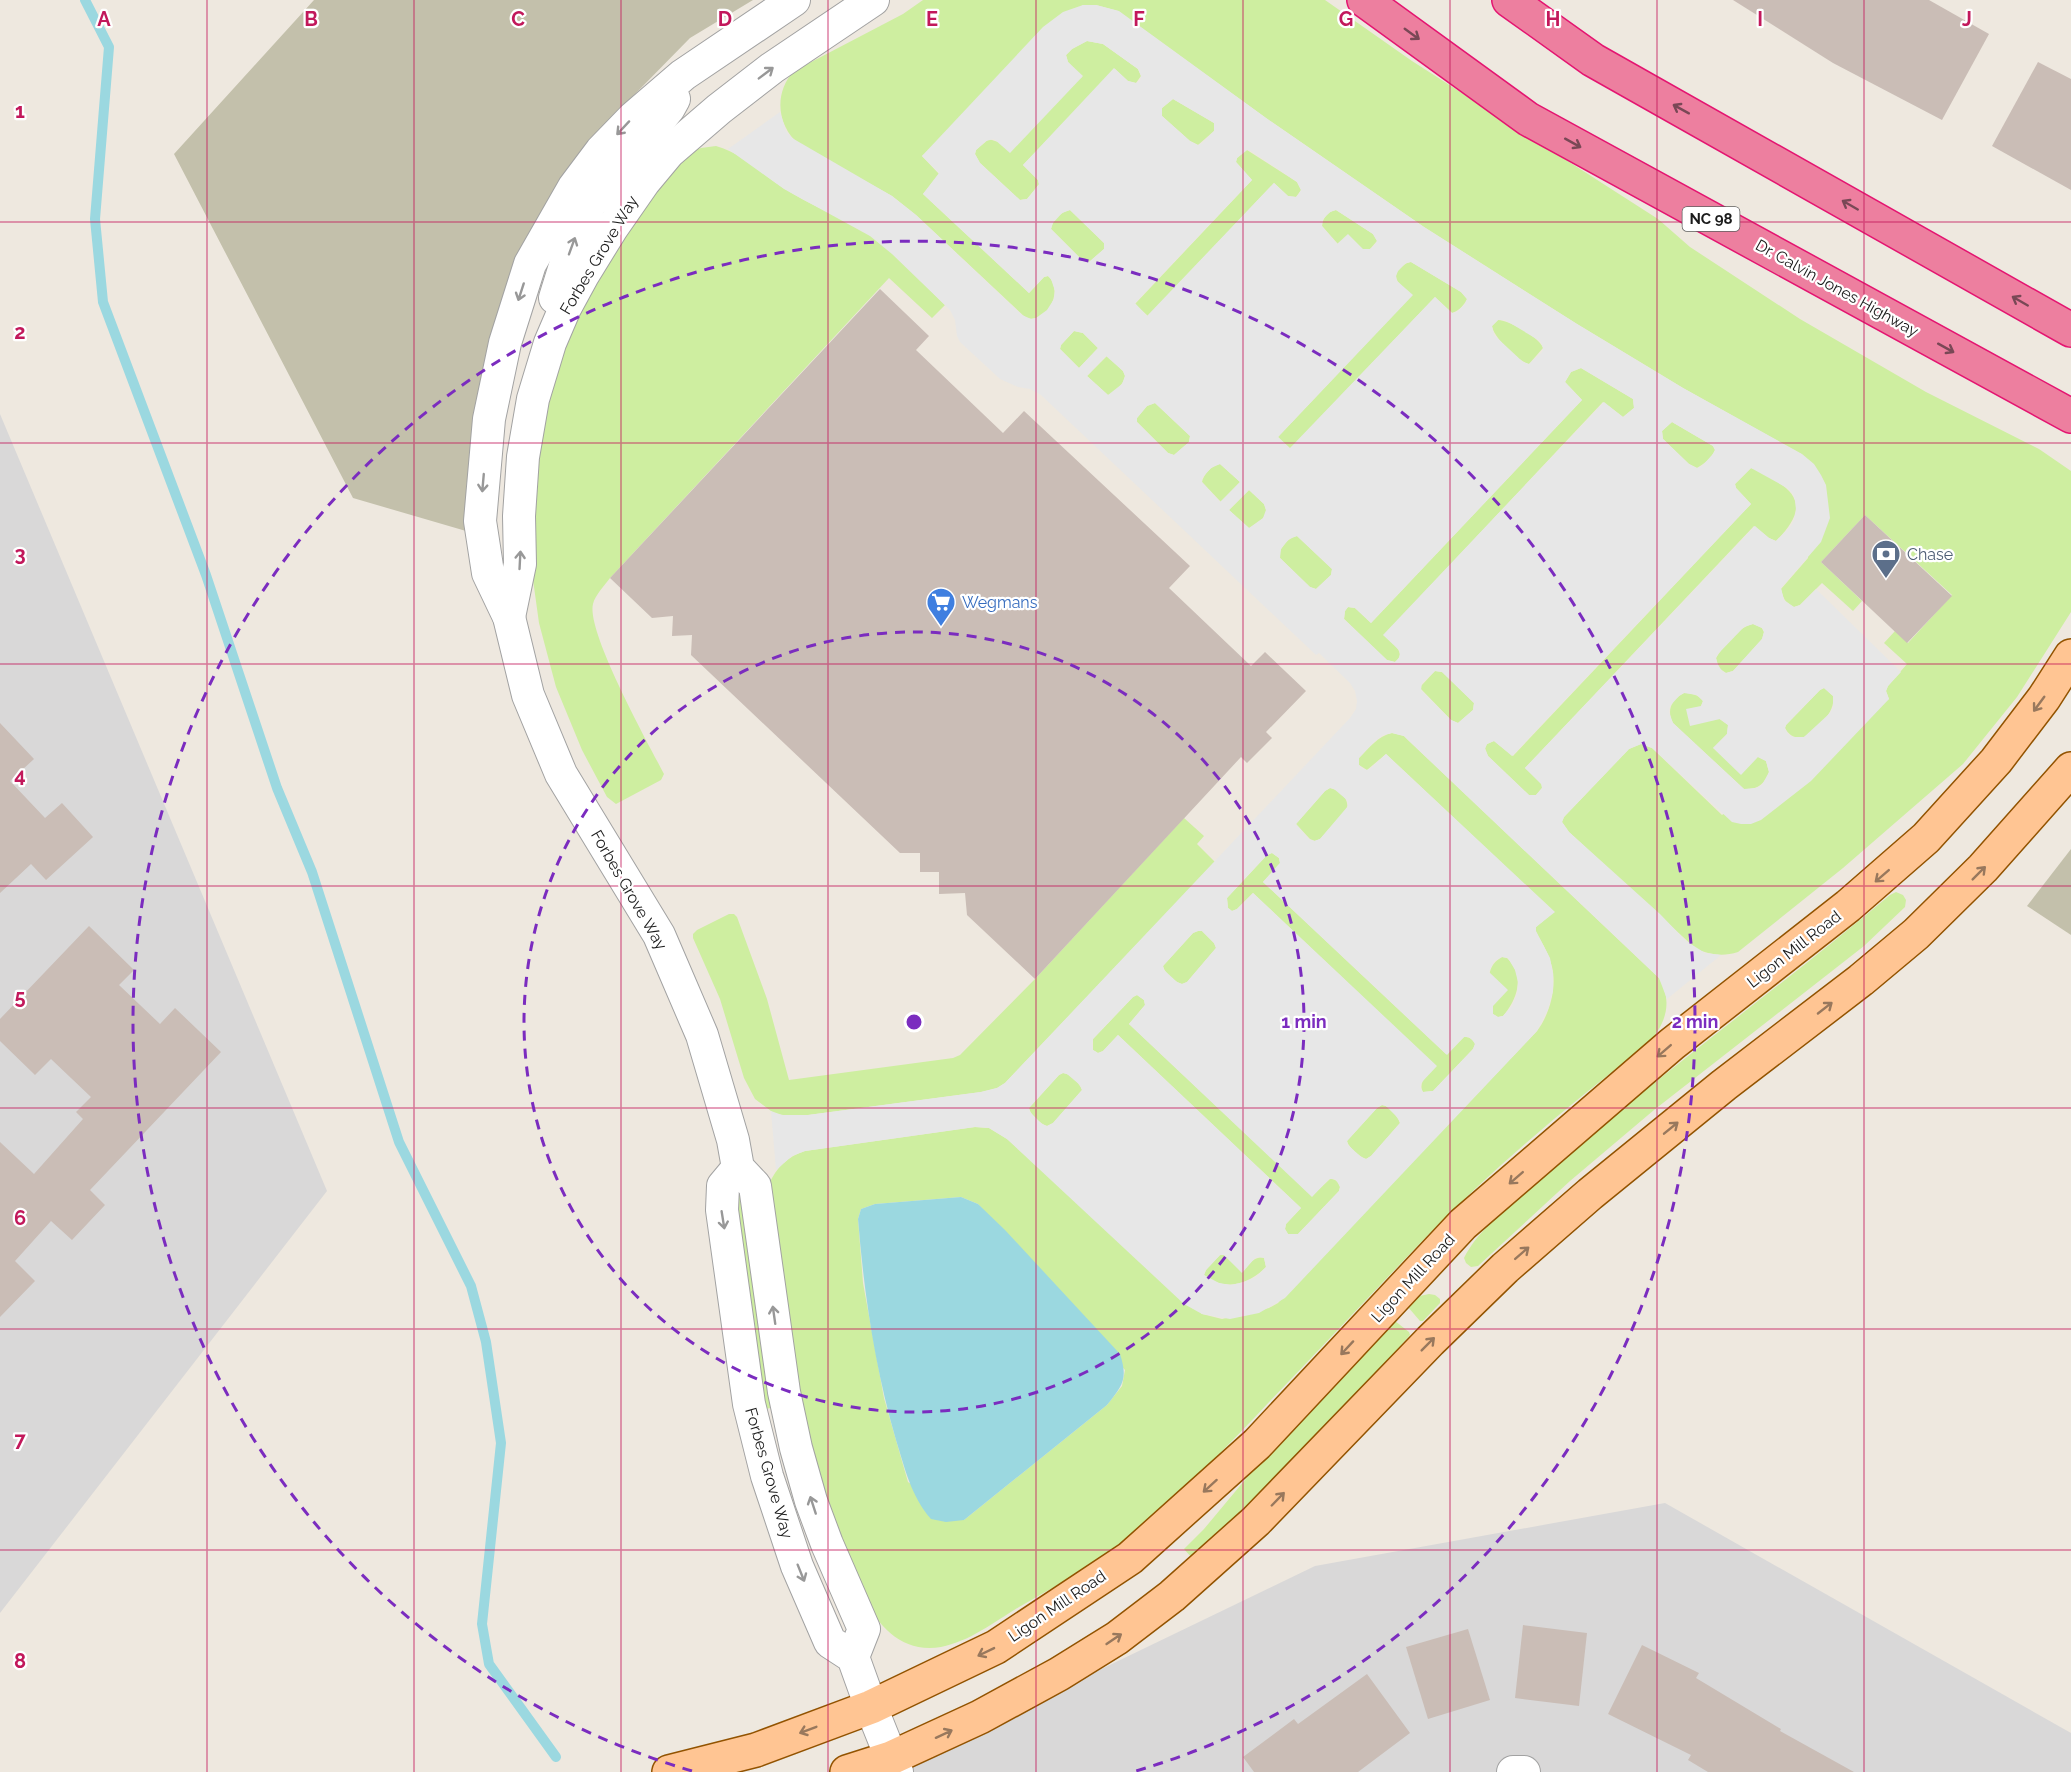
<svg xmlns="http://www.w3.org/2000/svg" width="2071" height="1772" viewBox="0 0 2071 1772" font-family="Raleway,sans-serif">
  <rect width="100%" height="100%" fill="#eee8df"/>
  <g fill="#d9d8d8">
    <polygon points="0,414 327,1191 0,1613"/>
    <polygon points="1665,1503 2071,1733 2071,1772 888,1772 1315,1566"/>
  </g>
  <g fill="#c3c0ab">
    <polygon points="314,0 753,0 690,38 589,141 537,226 489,349 466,488 466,531 353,498 174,154"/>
    <polygon points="2071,849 2071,935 2027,906"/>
  </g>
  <g fill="#ceeea0" fill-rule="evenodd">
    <path d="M923 0H1325L1412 61 1658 219 1690 247 1800 319 1926 392 2039 449 2071 471V612L2017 697 1963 764 1843 868 1738 952C1723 957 1709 955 1695 948L1569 832 1562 822 1564 817 1629 749 1641 744 1652 748 1722 815 1889 699 1886 691 1888 686 1907 664 1884 643 1895 631 1908 643 1952 595 1865 515 1821 562 1862 601 1853 611 1822 583 1800 605 1794 607C1785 603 1783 598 1781 589L1808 558 1801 454 1683 388 1577 324 1424 227 1266 118 1118 11 1096 5H1083L922 156 939 174 923 194 1029 293 1044 277 1048 276C1064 290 1048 324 1026 318L916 215 892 196 800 145C776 126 774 92 794 71L903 14Z"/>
    <polygon points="1087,41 1103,44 1138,69 1141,76 1136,83 1128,81 1115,69 1023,165 1038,180 1039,184 1027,199 1020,200 980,163 975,154 976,150 989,139 998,142 1082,77 1068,62 1066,55 1072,49"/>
    <polygon points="1173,99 1214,123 1214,131 1198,145 1190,141 1162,116 1162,108"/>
    <path d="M716 146C742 153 760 173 782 187 810 206 843 217 871 236 898 255 921 282 945 305L932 318 889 278 610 578C605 585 595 595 593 604 586 632 649 745 664 774L661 780 616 804 607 797 582 750 556 687 539 623 530 558 535 440 568 326 619 236 688 153 701 148Z"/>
    <polygon points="1247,150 1297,182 1301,190 1296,197 1288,196 1274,183 1148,316 1135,304 1252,180 1236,162 1237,158"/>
    <path d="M1070 210 1104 243V249L1089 262 1082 260 1051 229C1052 220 1061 212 1070 210Z"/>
    <path d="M1336 210 1373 234 1377 241 1370 249 1367 250 1338 244 1322 226C1322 219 1328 211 1336 210Z"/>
    <path d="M1411 262 1461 292 1467 299C1464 305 1459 311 1452 313L1435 297 1290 449 1278 437 1412 295C1408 291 1400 286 1397 280 1393 272 1404 263 1411 262Z"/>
    <path d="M1498 320C1509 320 1540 338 1543 348L1529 364C1519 362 1493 337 1492 326Z"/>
    <polygon points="1074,331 1083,333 1098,348 1079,368 1060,349 1061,345"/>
    <path d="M1107 356 1123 371 1125 376C1124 384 1115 392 1108 395L1087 376Z"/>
    <path d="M1581 368 1633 399 1634 408 1623 417 1603 402 1384 635C1391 643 1408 652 1395 662L1387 660 1344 619 1345 611 1348 607 1355 608 1371 623 1582 400 1565 382 1571 372Z"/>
    <polygon points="1155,403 1190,436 1189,442 1174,455 1168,453 1137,422 1137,418 1147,406"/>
    <path d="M1672 422 1713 446 1715 450C1712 457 1704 464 1697 468L1689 464 1663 439 1662 431Z"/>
    <path d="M1220 464 1240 482 1221 502 1202 482C1203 475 1212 465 1220 464Z"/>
    <path d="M1751 468C1760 470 1768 476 1776 481 1807 499 1798 519 1776 541L1769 538 1754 526 1525 768 1542 784V788L1536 795H1529L1488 756 1485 748 1487 744 1494 741 1513 756 1751 504 1736 488 1735 484Z"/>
    <path d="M1249 490 1264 504 1266 510C1266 518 1257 526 1249 528L1229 510Z"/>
    <path d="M1297 536 1332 569 1331 575 1316 589 1310 587 1280 558C1278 548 1288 538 1297 536Z"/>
    <path d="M1753 624 1762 628 1764 632 1762 639 1733 671 1726 673 1719 668 1716 658C1724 645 1738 627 1753 624Z"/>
    <polygon points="1435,671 1442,672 1474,703 1473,710 1458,723 1451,720 1421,689 1421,686"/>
    <path d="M1824 688 1833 696C1836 713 1817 728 1804 737 1796 739 1789 736 1785 728L1786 725 1820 690Z"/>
    <path d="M1684 693C1691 693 1699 695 1703 701L1701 706 1728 725 1727 734 1713 748 1758 757 1766 761 1769 772C1765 784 1757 790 1744 789L1673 723C1666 710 1672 699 1684 693Z"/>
    <path d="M1392 733 1404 736 1408 740 1659 978C1674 1003 1665 1027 1645 1046 1569 1105 1494 1167 1427 1236 1374 1291 1323 1346 1270 1401 1222 1452 1172 1504 1116 1547 1086 1570 1052 1588 1019 1607 996 1621 969 1642 941 1647 903 1653 881 1629 864 1599L809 1452 769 1184C776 1168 788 1156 805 1151L975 1127 989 1128 1007 1139 1202 1314 1222 1319 1269 1308 1278 1303 1537 1031C1550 1014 1557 987 1552 967 1549 954 1542 943 1536 932V927L1554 912 1386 754 1367 770 1359 765V758C1369 748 1378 736 1392 733ZM961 1197 978 1204 1125 1370 1122 1386 1107 1405 964 1520 908 1482 884 1398 863 1283 858 1219 861 1209 875 1204Z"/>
    <path d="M1330 788C1340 790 1351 801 1346 810L1320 839 1315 841 1310 839 1296 824 1325 791Z"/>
    <polygon points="1184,818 1204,836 1197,844 1215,862 1005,1083 997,1088 981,1092 808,1115 792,1116 775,1114 755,1099 744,1078 720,999 693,938 693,934 697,930 729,914 734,914 737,917 767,999 789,1080 953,1058 960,1055 1035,979"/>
    <path d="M1272 853 1279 858 1280 863 1263 882 1446 1054 1464 1037C1470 1037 1473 1039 1475 1044L1473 1049 1433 1091 1423 1092C1417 1081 1430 1074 1436 1066L1253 893 1237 909 1232 911 1228 908 1227 898 1267 855Z"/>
    <path d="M1896 892 1903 895 1906 900 1905 907 1864 946 1654 1110 1570 1181 1478 1266 1471 1267 1466 1263 1464 1258C1480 1226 1517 1200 1543 1177 1654 1077 1776 991 1890 895Z"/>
    <path d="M1198 931H1202L1214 943 1216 948 1187 982 1182 984C1175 982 1165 974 1163 966L1193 933Z"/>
    <path d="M1502 957 1507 958C1526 976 1517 1000 1503 1016L1498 1017 1493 1014V1006C1491 987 1482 968 1502 957Z"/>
    <path d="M1137 995 1144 1000 1145 1005 1129 1024 1312 1196 1330 1179C1335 1179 1338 1181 1340 1187L1339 1191 1298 1234H1288L1285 1229 1286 1224 1301 1208 1118 1035 1103 1051 1098 1053 1093 1050V1039L1133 997Z"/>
    <path d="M1063 1073C1071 1074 1079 1083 1082 1090L1053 1123 1047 1126C1041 1124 1031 1116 1029 1108L1059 1075Z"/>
    <path d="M1382 1105C1390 1106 1397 1116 1400 1123L1371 1156 1366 1159C1359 1156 1349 1148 1347 1141L1377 1108Z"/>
    <polygon points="741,1184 776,1407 765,1409 733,1212"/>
    <path d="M1220 1255H1224L1242 1272C1248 1266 1254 1255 1264 1258L1266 1267C1249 1284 1225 1292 1204 1275L1206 1270Z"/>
    <polygon points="1429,1294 1435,1295 1440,1299 1440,1303 1423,1321 1420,1321 1408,1307 1420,1296"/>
    <path d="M1395 1321 1409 1332 1410 1335C1342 1414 1268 1488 1192 1558L1184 1549 1204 1529 1249 1475Z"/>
  </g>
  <path fill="#e7e7e7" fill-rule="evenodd" d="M1083 5H1096L1119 11 1266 118 1424 227 1577 324 1683 388 1802 454 1814 464 1821 475 1826 485 1830 518 1821 542 1781 588 1784 600 1794 607 1800 605 1816 589 1901 672 1888 686 1886 691 1889 699 1811 781 1761 820 1751 824H1741L1732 822 1652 748 1641 744 1629 749 1564 817 1562 822 1569 832 1660 914 1686 941 1705 953 1721 955 1667 999 1659 978 1408 740 1404 736 1392 733 1383 735 1375 741 1359 758V765L1363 769 1367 770 1371 768 1386 754 1555 912 1536 927V931L1550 958 1553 974V991L1548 1009 1537 1031 1285 1298 1259 1313 1230 1319 1202 1314 1184 1304 1007 1139 989 1128 975 1127 805 1151 792 1156 776 1170 771 1111 782 1115H808L981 1092 997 1088 1005 1083 1350 718 1356 709 1357 701 1355 691 1350 683 1319 653 1316 655 1041 395 1030 389 1018 387 1000 379 960 342 957 336 955 320 950 310 892 254 870 236 784 189 728 149 780 112 786 131 792 138 892 196 916 215 1022 315 1031 319 1036 318 1047 310 1054 299 1055 291 1051 279 1048 276 1044 277 1029 293 923 194 939 173 922 156 1043 27 1063 12ZM1087 41 1103 44 1138 69 1141 76 1140 81 1136 83 1128 81 1114 68 1023 165 1038 180 1039 185 1027 199 1020 200 980 163 975 154 976 150 986 141 994 139 1010 153 1083 76 1068 62 1066 55 1072 49ZM1173 99 1214 123V131L1202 143 1198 145 1190 141 1162 116V108ZM1247 150 1251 151 1297 182 1301 190 1299 194 1296 197 1288 196 1274 183 1147 316 1135 303 1252 180 1236 162 1237 158ZM1070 210 1104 243V249L1089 262 1082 260 1051 229 1053 223 1062 213ZM1336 210 1373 234 1377 241 1374 246 1370 249H1363L1348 234 1337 244 1322 226 1323 219 1330 212ZM1411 262 1461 292 1467 299 1465 304 1457 312 1452 313 1435 297 1290 448 1278 437 1413 295 1397 281 1396 276 1398 271 1406 263ZM1498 320H1505L1540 341 1543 348 1542 352 1529 364 1523 362 1494 335 1492 326ZM1074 331 1083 333 1098 348 1079 368 1060 349 1061 345ZM1106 356 1123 371 1125 376 1122 384 1108 395 1087 376ZM1581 368 1633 399 1634 408 1623 417 1604 402 1383 635 1399 650 1400 654 1399 658 1395 662 1387 660 1344 619 1345 611 1348 607 1355 608 1371 623 1582 400 1565 382 1571 372ZM1155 403 1190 436 1189 442 1174 455 1168 453 1137 422V418L1147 406ZM1672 422 1713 446 1715 450 1713 454 1702 466 1697 468 1689 464 1663 439 1662 431ZM1220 464 1240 482 1220 502 1202 482V478L1211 468ZM1751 468 1787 488 1793 494 1795 500 1796 510 1794 520 1791 526 1776 541 1769 538 1755 526 1525 768 1541 784 1542 788 1536 795H1529L1488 756 1485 749 1487 744 1494 741 1512 756 1751 504 1736 488 1735 484ZM1249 490 1264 504 1266 510 1263 518 1249 528 1229 510ZM1297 536 1332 569 1331 575 1316 589 1310 587 1280 558 1281 549 1289 539ZM1753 624 1762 628 1764 632 1762 639 1733 671 1726 673 1722 671 1717 663 1716 658 1718 654 1744 627ZM1435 671 1442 672 1474 703 1473 710 1458 723 1451 720 1421 690 1422 683ZM1824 688 1833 696V707L1830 713 1804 737H1793L1788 734 1785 728 1786 725 1820 690ZM1684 693 1697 695 1703 701 1701 706 1686 709 1690 726 1720 719 1728 725 1727 734 1713 748 1741 775 1758 757 1766 761 1769 772 1762 785 1756 788 1744 789 1673 723 1669 712 1670 706 1679 696ZM1330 788 1334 789 1347 800 1348 806 1320 839 1314 841 1309 839 1296 824 1325 791ZM1272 853 1279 858 1280 863 1263 882 1447 1055 1464 1037H1469L1473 1041 1475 1044 1473 1049 1433 1091 1423 1092 1420 1087 1421 1083 1437 1066 1253 893 1237 909 1232 911 1228 908 1227 898 1267 855ZM1198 931H1202L1214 943 1216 948 1187 982 1182 984 1177 982 1164 970 1163 966 1193 933ZM1502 957 1508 958 1515 970 1518 982 1517 994 1512 1006 1503 1016 1498 1017 1493 1014V1006L1508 990 1489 972 1494 961ZM1137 995 1144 1000 1145 1005 1129 1024 1312 1197 1329 1179H1335L1338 1183 1340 1187 1339 1191 1298 1234H1288L1285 1229 1286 1224 1301 1208 1118 1035 1103 1051 1098 1053 1093 1050 1092 1044 1093 1039 1133 997ZM1063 1073 1067 1074 1080 1085 1082 1090 1053 1123 1047 1126 1042 1124 1030 1112 1029 1108 1059 1075ZM1382 1105 1386 1106 1398 1118 1400 1123 1371 1156 1366 1159 1361 1157 1348 1145 1347 1141 1377 1108ZM1220 1255H1224L1242 1273 1255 1258 1259 1257 1264 1258 1266 1267 1256 1277 1244 1282 1231 1285 1219 1283 1204 1275 1206 1270Z"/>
  <path fill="#9bd8e0" d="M961 1197 978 1204 1005 1230 1120 1354C1128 1379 1123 1385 1107 1405L964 1520 946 1522 931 1519C911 1496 905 1469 896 1440 875 1368 864 1294 858 1219L861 1209 875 1204Z"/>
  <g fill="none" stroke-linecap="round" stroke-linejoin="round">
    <polyline stroke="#9bd8e0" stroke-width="10" points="85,0 109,47 95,219 103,302 206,575 277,788 312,872 399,1142 471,1286 486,1342 501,1443 482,1624 489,1664 556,1757"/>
  </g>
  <g fill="#cabdb6">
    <polygon points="1733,0 1929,0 1989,34 1942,120 1833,63"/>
    <polygon points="2038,62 2071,79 2071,190 1992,146"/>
    <polygon points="880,289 929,336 916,350 1003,433 1024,411 1190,566 1169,588 1251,666 1265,652 1306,691 1266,732 1272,738 1247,763 1241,757 1035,979 967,915 965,893 939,894 939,872 920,872 920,853 900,853 691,655 692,635 672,636 673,616 652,618 610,578"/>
    <polygon points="1865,515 1952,596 1907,643 1821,562"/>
    <polygon points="0,723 34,759 10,781 45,818 62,803 93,837 46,880 31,864 0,893"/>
    <polygon points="89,926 134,970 119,985 160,1024 175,1008 221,1052 90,1190 105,1205 72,1240 51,1221 15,1261 35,1281 0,1317 0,1142 34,1174 83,1119 76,1112 91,1097 51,1059 35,1075 0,1041 0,1019"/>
    <polygon points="1523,1625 1587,1633 1579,1706 1515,1698"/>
    <polygon points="1468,1629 1490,1700 1428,1719 1406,1647"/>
    <polygon points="1642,1645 1699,1673 1696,1678 1781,1729 1780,1731 1854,1772 1708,1772 1688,1760 1691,1755 1608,1714"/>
    <polygon points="1367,1674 1410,1733 1358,1772 1254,1772 1243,1757 1294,1719 1298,1724"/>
  </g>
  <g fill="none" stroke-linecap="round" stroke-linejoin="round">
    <g stroke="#a2a2a2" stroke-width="34">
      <g id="minor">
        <polyline points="794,0 683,75 633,118 601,151 574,187 530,264 505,343 489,419 480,521 488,573 509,617 528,695 561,774 659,935 702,1035 733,1140 738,1168 755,1186 784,1392 796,1448 811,1501 827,1544 864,1629 853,1657"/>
        <polyline points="555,298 573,240 590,204 669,108 674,99"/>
        <polyline points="509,617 520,564 519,516 523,457 533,399 550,343 565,308 583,275 612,228 644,182 669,152 719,109 772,68 873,0"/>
        <polyline points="738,1168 723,1186 722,1210 749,1404 767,1476 797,1566 830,1642 853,1657 871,1707 897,1772"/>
        <polyline points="1513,1772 1524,1772"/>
      </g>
    </g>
    <g stroke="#925300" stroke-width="36">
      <g id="major">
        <polyline points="669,1772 756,1750 871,1707 996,1647 1130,1558 1257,1444 1463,1224 1672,1044 1848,906 1926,838 1996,761 2044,698 2071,656"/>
        <polyline points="847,1772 891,1758 980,1717 1059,1674 1117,1638 1172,1596 1256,1521 1430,1341 1505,1268 1590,1194 1724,1085 1861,980 1916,934 1983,868 2071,769"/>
      </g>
    </g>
    <g stroke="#e41571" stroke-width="36">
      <g id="highway">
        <polyline points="1364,0 1528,119 2071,416"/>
        <polyline points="1509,0 1593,60 2071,330"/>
      </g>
    </g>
    <use href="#minor" stroke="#fff" stroke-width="32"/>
    <use href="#major" stroke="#ffc593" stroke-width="33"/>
    <use href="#highway" stroke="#ed7f9f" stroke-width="33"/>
  </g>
  <defs><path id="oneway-shaft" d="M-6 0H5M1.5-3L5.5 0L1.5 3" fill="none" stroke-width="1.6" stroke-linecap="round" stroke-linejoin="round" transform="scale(1.5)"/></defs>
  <g stroke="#794856">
    <use href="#oneway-shaft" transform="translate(1412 34) rotate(36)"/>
    <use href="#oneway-shaft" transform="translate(1681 109) rotate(-151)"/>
    <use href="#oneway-shaft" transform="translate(1573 143) rotate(29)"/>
    <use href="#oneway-shaft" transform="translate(1850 205) rotate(-150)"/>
    <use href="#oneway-shaft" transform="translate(2020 301) rotate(-150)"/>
    <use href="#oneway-shaft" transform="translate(1946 348) rotate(29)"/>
  </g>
  <g stroke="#989898">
    <use href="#oneway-shaft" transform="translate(766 73) rotate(-37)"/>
    <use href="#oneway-shaft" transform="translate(623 128) rotate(133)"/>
    <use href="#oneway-shaft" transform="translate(572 246) rotate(-70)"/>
    <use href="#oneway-shaft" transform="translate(521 292) rotate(108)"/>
    <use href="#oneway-shaft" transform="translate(483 483) rotate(95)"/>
    <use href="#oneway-shaft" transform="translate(520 560) rotate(-87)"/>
    <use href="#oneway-shaft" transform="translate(723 1220) rotate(81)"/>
    <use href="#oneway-shaft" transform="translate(774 1315) rotate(-98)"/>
    <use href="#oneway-shaft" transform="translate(813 1505) rotate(-108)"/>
    <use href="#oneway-shaft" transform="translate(801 1573) rotate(68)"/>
  </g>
  <g stroke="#98785d">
    <use href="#oneway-shaft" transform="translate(2039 704) rotate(126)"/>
    <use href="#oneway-shaft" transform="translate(1979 873) rotate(-45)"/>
    <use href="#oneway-shaft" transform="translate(1882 876) rotate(139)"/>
    <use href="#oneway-shaft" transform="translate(1825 1008) rotate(-38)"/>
    <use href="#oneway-shaft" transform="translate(1664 1051) rotate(139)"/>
    <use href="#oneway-shaft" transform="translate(1671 1128) rotate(-39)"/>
    <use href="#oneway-shaft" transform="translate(1516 1178) rotate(139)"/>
    <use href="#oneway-shaft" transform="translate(1522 1253) rotate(-41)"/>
    <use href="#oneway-shaft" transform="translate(1428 1344) rotate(-45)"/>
    <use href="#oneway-shaft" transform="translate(1347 1348) rotate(133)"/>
    <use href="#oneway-shaft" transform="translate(1210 1486) rotate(138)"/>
    <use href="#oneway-shaft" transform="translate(1278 1499) rotate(-46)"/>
    <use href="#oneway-shaft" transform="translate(1114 1639) rotate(-34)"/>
    <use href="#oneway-shaft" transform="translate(986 1652) rotate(154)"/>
    <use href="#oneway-shaft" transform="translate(808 1730) rotate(159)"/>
    <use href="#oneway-shaft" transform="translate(944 1734) rotate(-25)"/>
  </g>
  <path fill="none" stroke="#c2185b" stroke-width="1.5" stroke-opacity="0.55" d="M207 0V1772M414 0V1772M621 0V1772M828 0V1772M1036 0V1772M1243 0V1772M1450 0V1772M1657 0V1772M1864 0V1772M0 222H2071M0 443H2071M0 664H2071M0 886H2071M0 1108H2071M0 1329H2071M0 1550H2071"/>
  <g fill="none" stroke="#7b2cbf" stroke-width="3" stroke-dasharray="10 8">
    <circle cx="914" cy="1022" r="390"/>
    <path d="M692 1771A781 781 0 1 1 1136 1771"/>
  </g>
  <defs>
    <g id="bank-pin" transform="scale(1.5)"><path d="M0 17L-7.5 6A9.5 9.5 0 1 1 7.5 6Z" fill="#5c6f8a" stroke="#fff"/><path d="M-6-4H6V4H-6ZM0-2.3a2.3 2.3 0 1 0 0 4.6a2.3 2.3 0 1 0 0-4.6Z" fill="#fff"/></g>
    <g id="supermarket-pin" transform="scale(1.5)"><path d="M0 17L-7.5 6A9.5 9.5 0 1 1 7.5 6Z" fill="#3f7fe0" stroke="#fff"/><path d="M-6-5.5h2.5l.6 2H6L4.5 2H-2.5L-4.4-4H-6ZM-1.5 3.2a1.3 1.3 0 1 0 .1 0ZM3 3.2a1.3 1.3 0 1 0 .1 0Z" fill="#fff"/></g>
  </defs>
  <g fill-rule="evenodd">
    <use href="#bank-pin" x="1886" y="554"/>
    <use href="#supermarket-pin" x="941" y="602"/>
  </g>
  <g text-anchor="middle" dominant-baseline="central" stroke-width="4.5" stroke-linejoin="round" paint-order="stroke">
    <rect fill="#fff" stroke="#5f5f5f" stroke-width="1.5" x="1682.5" y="207" width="57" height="24" rx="4.5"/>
    <g font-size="15" font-weight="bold" fill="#1b1b1b">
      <text x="1711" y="219">NC 98</text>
    </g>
    <g font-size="16" fill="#1b1b1b" stroke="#fff">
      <text transform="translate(599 255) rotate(-59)">Forbes Grove Way</text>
      <text transform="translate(1837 288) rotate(29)">Dr. Calvin Jones Highway</text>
      <text transform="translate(629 890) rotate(60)">Forbes Grove Way</text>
      <text transform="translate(1794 949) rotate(-38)">Ligon Mill Road</text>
      <text transform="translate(1413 1278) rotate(-47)">Ligon Mill Road</text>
      <text transform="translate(769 1473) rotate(74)">Forbes Grove Way</text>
      <text transform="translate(1057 1606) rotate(-34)">Ligon Mill Road</text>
    </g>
    <g font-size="16" fill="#4e5e75" stroke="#fff" text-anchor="start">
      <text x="1907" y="554">Chase</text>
    </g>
    <g font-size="16" fill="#366cbe" stroke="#fff" text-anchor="start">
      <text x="962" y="602">Wegmans</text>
    </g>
  </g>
  <g font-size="20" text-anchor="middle" font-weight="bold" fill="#c2185b" stroke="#fff" stroke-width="4.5" stroke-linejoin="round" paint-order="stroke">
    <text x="104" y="26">A</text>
    <text x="311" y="26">B</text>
    <text x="518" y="26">C</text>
    <text x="725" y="26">D</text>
    <text x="932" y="26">E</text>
    <text x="1139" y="26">F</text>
    <text x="1346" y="26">G</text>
    <text x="1553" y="26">H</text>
    <text x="1760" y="26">I</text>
    <text x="1967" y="26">J</text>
    <text x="20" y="118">1</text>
    <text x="20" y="339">2</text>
    <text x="20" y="561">3</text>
    <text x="20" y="782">4</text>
    <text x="20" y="1004">5</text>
    <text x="20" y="1225">6</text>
    <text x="20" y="1447">7</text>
    <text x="20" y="1668">8</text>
  </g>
  <circle cx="914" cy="1022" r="9" fill="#7b2cbf" stroke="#fff" stroke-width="3"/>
  <g font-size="18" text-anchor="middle" font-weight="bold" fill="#7b2cbf" stroke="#fff" stroke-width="4.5" stroke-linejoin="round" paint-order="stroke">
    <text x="1304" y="1028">1 min</text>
    <text x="1695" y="1028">2 min</text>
  </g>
</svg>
